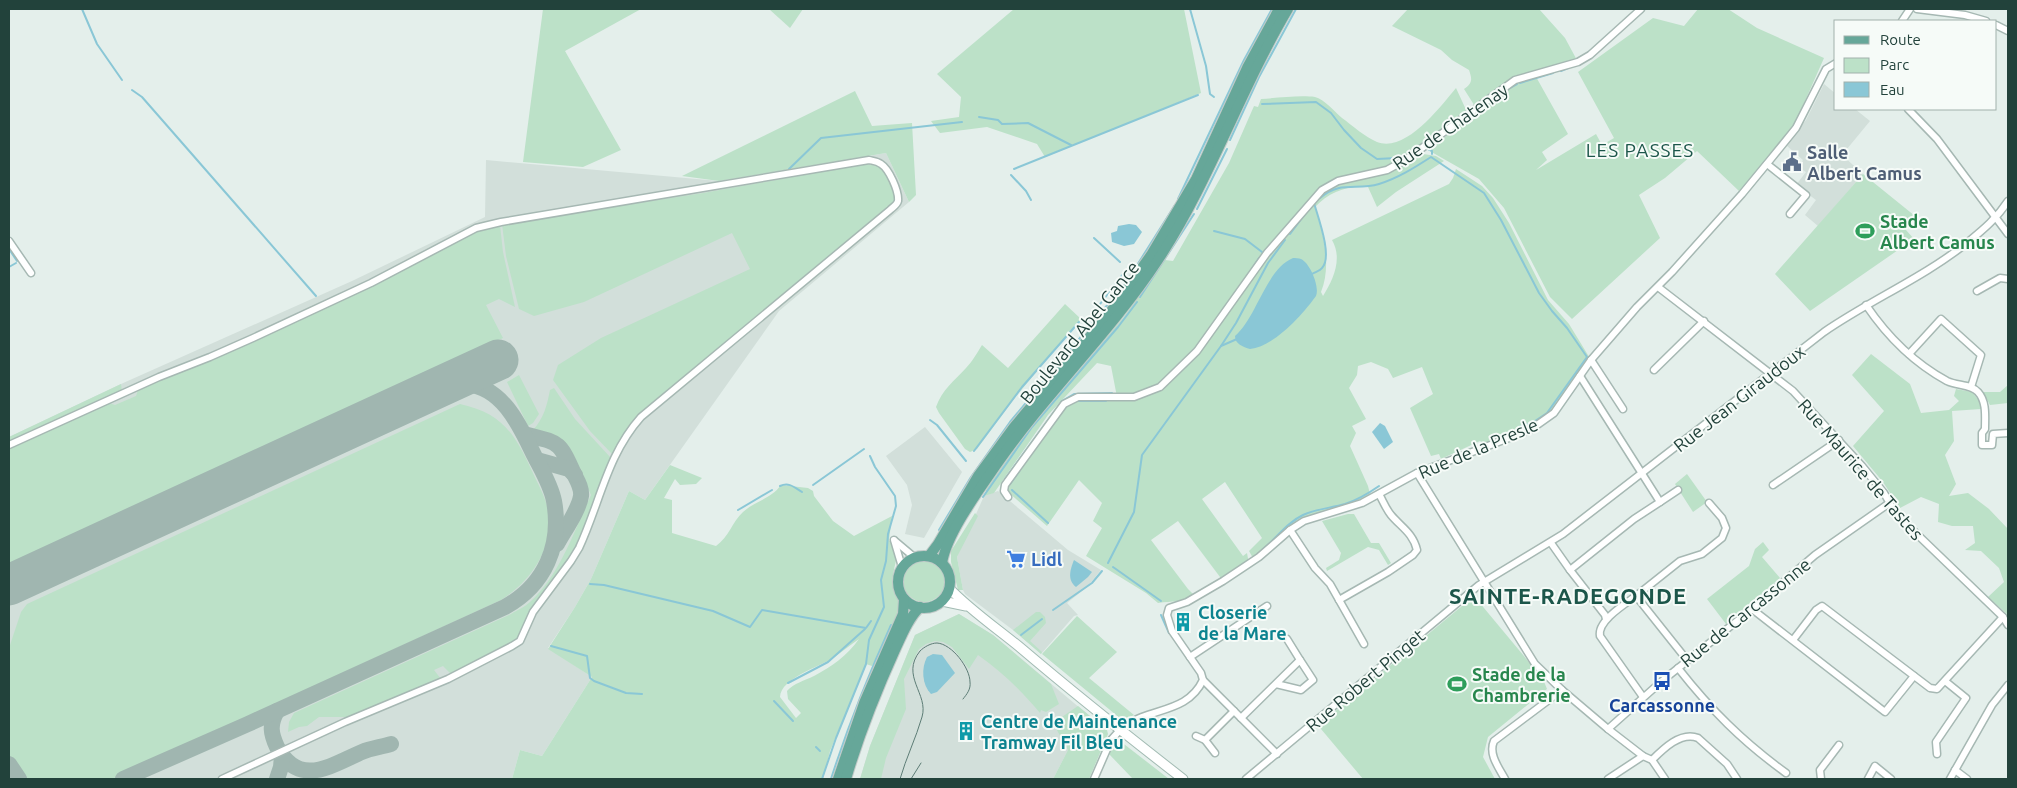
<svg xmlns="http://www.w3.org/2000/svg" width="2017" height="788" viewBox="0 0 2017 788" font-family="Ubuntu,sans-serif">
  <rect width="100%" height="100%" fill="#e4efeb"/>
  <g fill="#d2dfda">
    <polygon points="1824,84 1836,94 1836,109 1855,109 1870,121 1842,155 1863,174 1818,226 1805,215 1816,200 1796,185 1806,172 1798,167 1803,160 1786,145 1806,120"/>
    <polygon points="886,153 909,202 779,311 645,500 629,491 591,579 575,607 548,648 592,677 542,756 520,750 512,779 9,779 9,437 121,384 352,281 485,217 486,160 719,181"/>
    <polygon points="925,427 962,472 924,538 905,534 912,505 907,485 886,456"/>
    <polygon points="998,491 1068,550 1101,570 1087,587 1067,603 1078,615 1074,616 1041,654 1013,630 965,594 963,590 957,557 984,496"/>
    <polygon points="959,614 993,635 1087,714 1053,779 860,779 870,746 915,635"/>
  </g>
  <g fill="#bce1c8" fill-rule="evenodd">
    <polygon points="543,9 641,9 565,51 621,150 583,167 523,162"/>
    <polygon points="769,9 803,9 790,28"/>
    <polygon points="1014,9 1184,9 1201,93 1045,157 1037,144 987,127 940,133 931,121 959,117 961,97 937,74"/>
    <path d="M1408 9H1539L1565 38 1578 62 1535 75 1568 134 1542 152 1547 160 1536 170 1596 134 1602 145 1614 138 1578 72 1653 18 1684 26 1698 9H1728L1757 28 1824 58 1794 126 1739 191 1697 151 1665 178 1639 195 1660 238 1572 319 1550 297 1504 208 1479 179 1428 150 1481 110 1479 106 1476 108 1464 89C1473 83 1472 79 1469 70L1452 60 1441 50 1392 26Z"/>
    <path d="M1456 88 1468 114 1417 153 1436 156 1444 161 1396 192 1377 207 1368 187C1347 185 1329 192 1315 207 1323 233 1332 265 1321 292L1323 296C1333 280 1343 259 1332 240L1449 184 1453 178 1456 169 1482 186 1493 198 1509 223 1548 300 1569 324 1591 360 1544 421 1488 446 1480 441 1441 459 1439 454 1431 456 1410 408 1433 394 1422 367 1393 378 1388 369 1371 362 1358 366 1357 375 1349 388 1366 419 1352 426 1356 433 1350 446 1368 486 1371 498 1311 518 1254 560 1249 551 1262 538 1225 482 1202 499 1243 556 1247 553 1249 564 1223 581 1178 521 1151 540 1188 589 1196 597C1184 602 1172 601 1158 603L1146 593 1086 556 1102 528 1093 521 1102 503 1079 480 1047 526 1007 491 1006 489 1068 401 1117 397 1111 366 1097 363 1048 415 994 493 984 496 988 485 1041 412 1123 318 1165 260 1173 261 1229 163 1254 106 1258 107 1261 99C1277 98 1300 95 1315 97 1324 99 1335 112 1342 118 1353 126 1365 137 1377 142 1406 153 1440 107 1456 88Z"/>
    <polygon points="855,91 872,126 912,123 916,195 909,202 886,153 719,181 682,176"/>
    <path d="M865 164C869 165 874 165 877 166 890 172 898 195 893 207L627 432 613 455 590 431 553 380 558 365 601 338 750 269 732 233 584 302 534 316 519 309 506 256 502 224 703 193Z"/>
    <polygon points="1863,174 1915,216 1906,230 1914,239 1810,311 1775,274"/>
    <path d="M500 225 503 252 515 307 499 299 486 305 503 338 9 565V447L106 402 115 405 136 396 139 387C221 355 303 319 383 280 421 262 458 234 500 225Z"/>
    <path d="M1065 304 1081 319 1017 395 977 449 970 452 965 449 939 413 936 407C942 390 954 381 966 368 972 362 977 353 982 345L1008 368Z"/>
    <polygon points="1871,354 1910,384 1921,413 1949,410 1959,401 1954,396 1956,389 1972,392 1981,403 1981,409 1952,411 1954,441 1945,455 1956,484 1949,496 1968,493 1989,509 2008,529 2008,615 1988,597 2004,582 1999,568 1981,551 1965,550 1975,543 1973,526 1952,526 1938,522 1939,504 1921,497 1900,508 1883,482 1853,446 1884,411 1852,375"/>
    <polygon points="519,375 539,414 533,423 528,426 507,382"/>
    <polygon points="121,384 122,391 9,443 9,437"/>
    <polygon points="2008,385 2008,403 1990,405 1983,392 2000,392"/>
    <path d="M554 388 575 419 611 458 581 539 518 640 452 675 443 666 434 670 441 679 361 717H319L307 726 299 727 288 732 289 722 294 713 511 614C517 610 525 607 530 602 560 575 574 531 591 495L568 445 535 433 533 430C544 418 547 405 550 390Z"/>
    <path d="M460 404C502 413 515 434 532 471 537 482 544 494 547 506 557 544 532 581 501 600L112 779H23L9 756V648L21 612 27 604Z"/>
    <path d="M670 465 702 478 696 484 680 485 675 479 664 498 672 500V533L716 546C729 537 732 522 743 512 755 501 771 499 781 485L808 488 813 491 814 496 833 521 854 536 892 516 889 540C901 557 895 559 893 576 891 586 899 593 899 602 899 624 882 647 872 666L866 664 830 751 823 779H512L520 750 542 756 592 677 548 649 575 607 591 579 629 491 645 500ZM859 639C847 656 832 666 814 676 804 681 794 683 787 691L788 699 801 713 796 718 780 697C781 678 819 667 833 658 842 652 850 645 859 639Z"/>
    <polygon points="1687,474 1707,502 1693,512 1675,484"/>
    <polygon points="975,513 978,516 957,557 963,590 958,590 951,562 951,551"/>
    <polygon points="1348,514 1354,514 1371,543 1379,543 1391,563 1388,565 1379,550 1368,547 1327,571 1326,568 1339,560 1341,553 1322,521"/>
    <polygon points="1763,542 1769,550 1762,557 1780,578 1726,624 1707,599 1749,566 1755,549"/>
    <circle cx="924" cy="581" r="21"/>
    <polygon points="1474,596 1543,679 1547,689 1488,737 1483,757 1495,779 1363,779 1321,729 1315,728"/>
    <polygon points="1036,612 1040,612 1045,617 1046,623 1030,641 1042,652 1041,654 1013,630"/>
    <path d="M959 614 993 635 1051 684 1059 704 1046 712 1041 710 1040 713C1021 690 1002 672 978 655L969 669 952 647 943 642 935 641 926 644 919 649 904 679 906 709 886 758 881 779H860L870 746 915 635Z"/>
    <polygon points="1077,616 1117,652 1089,678 1134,715 1126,719 1121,719 1042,654"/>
    <polygon points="1078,706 1107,730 1108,734 1089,779 1053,779 1068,750 1053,723"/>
    <polygon points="1116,740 1120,741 1169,779 1133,779 1109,754 1114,741"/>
  </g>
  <g fill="#8ac7d6">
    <polygon points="1129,224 1136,225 1142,232 1134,244 1124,246 1112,242 1111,233 1117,231 1118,226"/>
    <path d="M1293 258C1295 258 1299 258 1301 259 1310 263 1320 287 1316 296 1303 314 1274 347 1250 349 1243 347 1235 344 1235 336 1257 317 1266 269 1293 258Z"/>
    <polygon points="1380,423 1385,426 1393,442 1384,449 1372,432"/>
    <path d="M1074 560 1092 572 1088 577 1076 587C1067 580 1070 570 1074 560Z"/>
    <path d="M933 654 942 655 955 673 937 692 931 694C922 685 921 668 927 657Z"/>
  </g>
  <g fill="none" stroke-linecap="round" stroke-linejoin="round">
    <g stroke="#8ac7d6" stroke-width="2">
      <polyline points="82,9 97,44 122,80"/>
      <polyline points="1190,9 1206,66 1210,94 1214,97"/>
      <polyline points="1561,71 1568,68"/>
      <polyline points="1520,83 1553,73"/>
      <polyline points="132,90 142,97 316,296"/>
      <polyline points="1506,90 1517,84"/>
      <polyline points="1262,104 1316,102 1331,113 1344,130 1361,148 1377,159 1397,158 1410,154"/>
      <polyline points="979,117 998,120 1002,124 1028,123 1071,145"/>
      <polyline points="1230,140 1259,77 1296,9"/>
      <polyline points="1429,146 1428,149 1432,151 1432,154"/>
      <polyline points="789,169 821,138 962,122"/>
      <polyline points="1014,169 1198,95"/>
      <polyline points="1011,175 1026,191 1031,200"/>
      <path d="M1320 198C1341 180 1356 191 1379 184 1398 178 1414 168 1431 157L1484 193 1501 220 1539 293 1552 311 1567 328 1587 357 1547 413 1532 423 1519 427"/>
      <polyline points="1178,199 1244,60 1272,9"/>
      <polyline points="1197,209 1227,149"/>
      <polyline points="1214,231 1245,239 1262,252"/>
      <polyline points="1290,234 1305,214"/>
      <polyline points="1094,238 1120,262"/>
      <polyline points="9,249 17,261"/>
      <polyline points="9,267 16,263"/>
      <polyline points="1134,270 1175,205"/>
      <polyline points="1250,272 1259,258"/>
      <path d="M1312 274C1315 272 1320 271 1322 268 1333 257 1318 217 1314 203"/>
      <polyline points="1140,297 1194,214"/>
      <polyline points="1094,312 1126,270"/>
      <polyline points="1221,346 1237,339"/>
      <polyline points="1124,394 1134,394"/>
      <polyline points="1075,401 1106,401"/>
      <polyline points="930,420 937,425 966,461"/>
      <polyline points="974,451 1022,387 1079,322"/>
      <polyline points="1005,479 1062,401 1074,394 1112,393"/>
      <polyline points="1010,484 1020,470"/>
      <polyline points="813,485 864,449"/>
      <path d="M780 486C789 482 794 487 802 492"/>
      <polyline points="1012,490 1048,523"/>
      <polyline points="983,497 1032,427 1118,327 1137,302"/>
      <polyline points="738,510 772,490"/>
      <polyline points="939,530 971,477 1010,422 1119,291"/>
      <path d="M1262 550C1276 539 1286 523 1303 515 1316 509 1331 508 1345 504 1357 500 1369 493 1379 486"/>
      <polyline points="1108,563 1134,512 1142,455 1221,346 1236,323 1268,263 1285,240"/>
      <polyline points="1113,567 1161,601"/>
      <polyline points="590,584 604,585 713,611 750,627 762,610 866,628 871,621"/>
      <polyline points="1053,610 1092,583 1102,571"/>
      <polyline points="1161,615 1169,633"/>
      <polyline points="1021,635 1042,619"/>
      <polyline points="551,646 587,656 590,678 594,681 626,693 642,694"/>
      <polyline points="788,683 828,662 865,629"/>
      <polyline points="774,701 793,721"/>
      <polyline points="816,747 820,751"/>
      <polyline points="822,779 836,738 866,664 869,640 884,607 881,580 886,561 888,534 896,506 895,496 875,467 870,456"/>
      <path d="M831 779C848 726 868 676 891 625"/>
    </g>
    <g stroke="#a0b6b0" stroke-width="16">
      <path d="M524 434C559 443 559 440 574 474 577 480 582 488 581 496 579 510 564 531 557 544"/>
      <polyline points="537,460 569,469 575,475"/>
      <polyline points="9,590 15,582"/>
      <path d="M277 711C269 725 271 734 277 747 299 788 330 766 362 752 371 748 382 747 391 744"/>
      <polyline points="9,764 19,779"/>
      <path d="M123 779 248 724 505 607C545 585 562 545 554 501 551 485 541 469 534 455 520 426 503 387 466 384 459 383 453 384 446 385"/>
      <polyline points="277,779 281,767 282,756"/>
    </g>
    <polyline stroke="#a0b6b0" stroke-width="41" points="9,585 498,360"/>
    <g stroke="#a6b8b3" stroke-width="9">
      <g id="street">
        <polyline points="1917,9 1965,15 1986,21"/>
        <polyline points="1902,21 1910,9"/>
        <polyline points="1996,25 2008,31"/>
        <polyline points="1908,109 1937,139 2008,234"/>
        <polyline points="1767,164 1806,195 1790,214"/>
        <polyline points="9,241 31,273"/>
        <polyline points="1658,287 1793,391 1862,466 1884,493 1896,514 2003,617 2008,625"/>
        <polyline points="1977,291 2000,278 2008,279"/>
        <path d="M1866 305C1887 336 1914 363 1947 381 1957 386 1971 384 1978 392 1987 402 1985 417 1985 429L1982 433V445H1992L1993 434 2008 433"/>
        <polyline points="1909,354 1941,319 1981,355 1971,387"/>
        <polyline points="1591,360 1623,409"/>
        <polyline points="1654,370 1704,321"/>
        <path d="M9 445 159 377 210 357 253 338 371 283 476 228 501 222 869 160C873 161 877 161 881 164 889 169 899 191 898 201 897 205 893 207 890 210L641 417C607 455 600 503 579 548L571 561 533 612 520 641 512 646 448 679 345 722 222 779"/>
        <polyline points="1417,473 1535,664 1562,690 1608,729 1643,756 1652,760 1665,779"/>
        <polyline points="1773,485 1839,440"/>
        <polyline points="1008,497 1004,491 1005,485 1064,404 1078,397 1134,397 1160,387 1197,351 1267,253 1322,190 1338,181 1387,170 1407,159 1515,80 1578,62 1590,55 1641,9"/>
        <polyline points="1660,502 1678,490"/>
        <polyline points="1290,530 1315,568 1330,584 1364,644"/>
        <polyline points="894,540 902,567"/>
        <polyline points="895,541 914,557"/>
        <polyline points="1551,543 1570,570 1634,519 1660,502 1580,376"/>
        <polyline points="1570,570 1605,615 1606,619"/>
        <path d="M1636 596C1625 604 1597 621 1600 636L1643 697"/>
        <path d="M1339 600 1388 572 1413 555 1417 550C1413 533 1401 527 1391 515 1386 509 1383 501 1379 494"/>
        <polyline points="1752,609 1885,712 1914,676"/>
        <polyline points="1287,639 1300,660"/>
        <polyline points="1793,640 1816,610 1822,606 1930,688 1937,689 2003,617"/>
        <polyline points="1190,657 1267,606"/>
        <polyline points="1687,660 1636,596 1680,561 1702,554 1722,538 1726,528 1722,518 1709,503"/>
        <path d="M1678 668C1711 710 1742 741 1786 773"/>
        <polyline points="1203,680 1277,754"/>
        <polyline points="1241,718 1300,660 1313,680 1301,690 1276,684"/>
        <path d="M1121 728C1128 724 1135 720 1142 717 1166 708 1191 706 1203 680L1201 673 1172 631 1167 615 1169 608 1187 602 1223 581 1259 557 1290 530 1304 521 1362 503 1417 473 1530 430 1554 413 1591 360 1637 307 1672 272 1742 194 1770 160 1796 128 1826 69 1836 63"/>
        <polyline points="1608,729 1662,681 1752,609 1815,555 1888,504"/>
        <polyline points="1196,736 1205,740 1215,753"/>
        <polyline points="1205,740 1234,711"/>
        <polyline points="1937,754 1936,742 1966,698 1945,681"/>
        <path d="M1652 760C1663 749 1681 731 1698 738L1727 764 1737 779"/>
        <polyline points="1955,770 1967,779"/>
        <polyline points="1094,779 1111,740 1120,730"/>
        <path d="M1246 779 1479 585 1563 534 1824 332C1872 299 1923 278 1968 242 1984 229 1997 218 2008 201"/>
        <path d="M1505 779C1499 768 1488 754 1494 741L1562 690"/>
        <polyline points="1608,779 1643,756"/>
        <polyline points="1821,779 1820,770 1839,745"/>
        <polyline points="1868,779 1875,766 1891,779"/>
        <polyline points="1950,779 1992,705 2008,685"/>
      </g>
    </g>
    <g stroke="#a2bbb3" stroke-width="11">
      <g id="secondary">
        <path d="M949 588C971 611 998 629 1022 649 1075 694 1129 737 1183 779"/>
        <polyline points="942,601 966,606"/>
      </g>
    </g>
    <g stroke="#c1cac8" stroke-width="12">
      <g id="primary">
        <circle cx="924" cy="582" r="26"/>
        <polyline points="929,556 938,544 978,476 1014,427 1109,314 1151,255 1196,179 1247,68 1279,9"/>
        <path d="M942 563C947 533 979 490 997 464 1046 393 1110 333 1158 260 1210 181 1240 90 1288 9"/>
        <polyline points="838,779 864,703 903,614 904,599"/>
        <path d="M846 779C859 735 876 692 895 650 902 635 908 619 920 607"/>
      </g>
    </g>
    <use href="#street" stroke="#fff" stroke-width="6"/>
    <use href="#secondary" stroke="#fff" stroke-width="9"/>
    <use href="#primary" stroke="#66a799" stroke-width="10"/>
    <g stroke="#5d7d76" stroke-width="1">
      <path d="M900 779C906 758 916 738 922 717 929 694 900 676 920 651 924 647 931 643 937 643 952 644 970 668 970 682 971 689 967 694 963 699"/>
      <polyline points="911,779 921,763"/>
    </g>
  </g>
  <defs>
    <g id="civic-bare" transform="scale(1.5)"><path d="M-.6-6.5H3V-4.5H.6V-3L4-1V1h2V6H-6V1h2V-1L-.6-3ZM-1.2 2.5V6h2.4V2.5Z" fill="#5c6f8a" stroke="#f6fbf8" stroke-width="2.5" paint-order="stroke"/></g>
    <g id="stadium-bare" transform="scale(1.5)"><path d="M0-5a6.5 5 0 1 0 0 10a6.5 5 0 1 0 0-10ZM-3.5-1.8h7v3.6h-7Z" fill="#2e9e5b" stroke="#f6fbf8" stroke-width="2.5" paint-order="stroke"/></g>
    <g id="supermarket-bare" transform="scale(1.5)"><path d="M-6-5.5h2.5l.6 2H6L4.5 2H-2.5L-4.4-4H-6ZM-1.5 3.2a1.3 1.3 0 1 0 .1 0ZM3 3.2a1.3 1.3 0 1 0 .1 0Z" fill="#3f7fe0" stroke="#f6fbf8" stroke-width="2.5" paint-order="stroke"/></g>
    <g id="building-bare" transform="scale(1.5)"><path d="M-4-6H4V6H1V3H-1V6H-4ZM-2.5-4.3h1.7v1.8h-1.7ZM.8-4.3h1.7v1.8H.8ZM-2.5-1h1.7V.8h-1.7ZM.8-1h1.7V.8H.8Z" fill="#0f9aa8" stroke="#f6fbf8" stroke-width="2.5" paint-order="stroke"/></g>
    <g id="bus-bare" transform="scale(1.5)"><path d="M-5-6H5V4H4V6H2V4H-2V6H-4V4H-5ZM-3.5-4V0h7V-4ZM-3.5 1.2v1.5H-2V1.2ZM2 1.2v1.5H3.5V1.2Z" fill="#1a4fb4" stroke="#f6fbf8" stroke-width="2.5" paint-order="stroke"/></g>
  </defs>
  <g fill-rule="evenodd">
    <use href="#civic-bare" x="1792" y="162"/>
    <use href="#stadium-bare" x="1865" y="231"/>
    <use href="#supermarket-bare" x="1016" y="559"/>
    <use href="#building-bare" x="1183" y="622"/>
    <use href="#bus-bare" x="1662" y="681"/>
    <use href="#stadium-bare" x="1457" y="684"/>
    <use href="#building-bare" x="966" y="731"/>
  </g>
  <g text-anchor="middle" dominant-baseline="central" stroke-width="4" stroke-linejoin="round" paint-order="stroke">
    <g font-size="18" fill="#22423b" stroke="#f6fbf8">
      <text transform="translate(1450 126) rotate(-35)">Rue de Chatenay</text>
      <text transform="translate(1079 332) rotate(-51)">Boulevard Abel Gance</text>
      <text transform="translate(1739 398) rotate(-38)">Rue Jean Giraudoux</text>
      <text transform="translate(1478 448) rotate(-23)">Rue de la Presle</text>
      <text transform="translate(1861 469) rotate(49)">Rue Maurice de Tastes</text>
      <text transform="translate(1745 612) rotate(-39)">Rue de Carcassonne</text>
      <text transform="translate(1365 680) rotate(-40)">Rue Robert Pinget</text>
    </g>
    <g font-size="18" font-weight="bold" fill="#4e5e75" stroke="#f6fbf8" text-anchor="start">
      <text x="1807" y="152">Salle<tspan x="1807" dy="21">Albert Camus</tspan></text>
    </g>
    <g font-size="18" font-weight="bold" fill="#27864d" stroke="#f6fbf8" text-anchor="start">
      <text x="1880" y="221">Stade<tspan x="1880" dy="21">Albert Camus</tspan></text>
      <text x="1472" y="674">Stade de la<tspan x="1472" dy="21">Chambrerie</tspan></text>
    </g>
    <g font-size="18" font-weight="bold" fill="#366cbe" stroke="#f6fbf8" text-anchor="start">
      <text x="1031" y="559">Lidl</text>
    </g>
    <g font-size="18" font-weight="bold" fill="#0d838f" stroke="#f6fbf8" text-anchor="start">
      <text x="1198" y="612">Closerie<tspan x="1198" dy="21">de la Mare</tspan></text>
      <text x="981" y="721">Centre de Maintenance<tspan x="981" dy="21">Tramway Fil Bleu</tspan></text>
    </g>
    <g font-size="18" font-weight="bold" fill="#164399" stroke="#f6fbf8">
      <text x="1662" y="705">Carcassonne</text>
    </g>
    <g font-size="19" letter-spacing="1" fill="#1c564a" stroke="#f6fbf8">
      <text x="1640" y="150">LES PASSES</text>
    </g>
    <g font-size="22" font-weight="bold" letter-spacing="1" fill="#1c564a" stroke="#f6fbf8">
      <text x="1568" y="595">SAINTE-RADEGONDE</text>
    </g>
  </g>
  <rect width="2017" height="788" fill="none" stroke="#22423b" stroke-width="20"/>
  <rect x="1834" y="20" width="162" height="90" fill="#f6fbf8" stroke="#a1b1ac"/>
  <rect x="1844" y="36" width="25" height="8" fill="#66a799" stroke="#a1b1ac"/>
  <text x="1880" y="45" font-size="15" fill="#22423b">Route</text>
  <rect x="1844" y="58" width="25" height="15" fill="#bce1c8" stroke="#a1b1ac"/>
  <text x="1880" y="70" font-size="15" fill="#22423b">Parc</text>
  <rect x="1844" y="82" width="25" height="15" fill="#8ac7d6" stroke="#a1b1ac"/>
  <text x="1880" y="95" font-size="15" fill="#22423b">Eau</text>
</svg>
